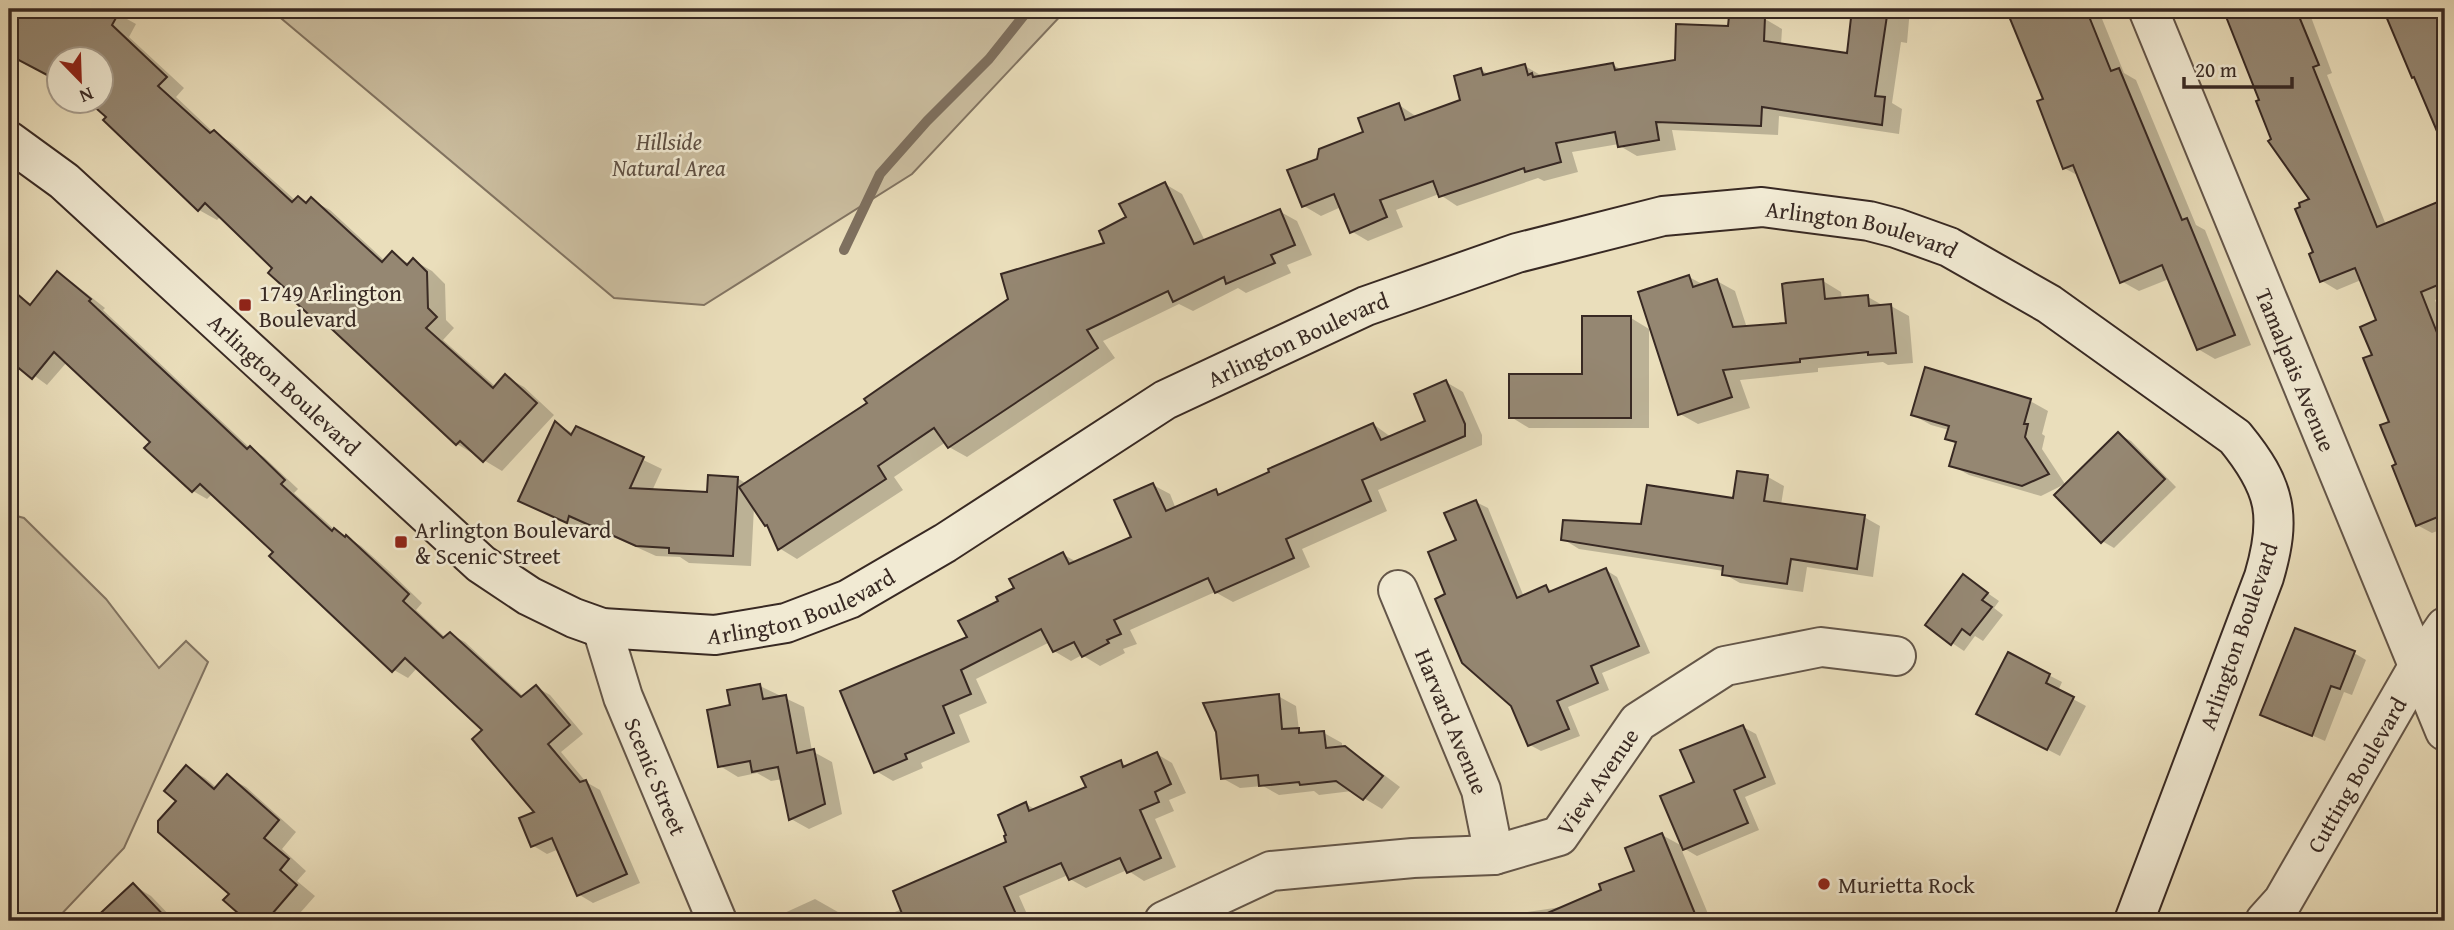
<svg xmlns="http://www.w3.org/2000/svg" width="2454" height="930" viewBox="0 0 2454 930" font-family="'Gentium Book Plus',serif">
  <rect width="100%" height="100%" fill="#eadebb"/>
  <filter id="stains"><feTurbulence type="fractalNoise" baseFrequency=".00286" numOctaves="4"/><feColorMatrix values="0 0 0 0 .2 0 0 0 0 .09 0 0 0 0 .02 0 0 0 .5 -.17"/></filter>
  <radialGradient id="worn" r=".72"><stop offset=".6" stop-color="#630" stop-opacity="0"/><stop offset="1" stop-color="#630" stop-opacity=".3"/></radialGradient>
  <g fill="#ccbfa1" stroke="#827462" stroke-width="2">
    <polygon points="270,9 1067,9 912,174 704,305 614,298"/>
    <polygon points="9,514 24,518 106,599 159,668 186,641 208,662 124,848 55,921 9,921"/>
  </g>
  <g fill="#0003">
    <polygon points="9,9 12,9 9,34"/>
    <polygon points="32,9 109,9 136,24 129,37 184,88 176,97 213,132 232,143 296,201 298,198 308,203 311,200 330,210 385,261 392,254 410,264 413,260 432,271 445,284 446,320 454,328 443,340 496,387 506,377 524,387 554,415 502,471 457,444 336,331 319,321 275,268 221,216 217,220 199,210 92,102 102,102 102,60 60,60 60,81 9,53"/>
    <polygon points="1854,9 1910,9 1907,43 1901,42 1892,103 1902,109 1899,134 1779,116 1778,135 1672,130 1676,150 1637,156 1620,146 1619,144 1572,152 1578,172 1544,181 1538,178 1457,206 1439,194 1396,210 1403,227 1368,241 1351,231 1341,207 1321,216 1304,206 1318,160 1365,133 1399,105 1417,117 1462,101 1481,70 1490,75 1525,66 1542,76 1613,65 1622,70 1676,62 1730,27 1765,19 1782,29 1781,45 1849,55"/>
    <polygon points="2008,9 2098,9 2124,73 2136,80 2196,225 2205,230 2251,345 2215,359 2198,349 2169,279 2139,291 2121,281 2079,176 2064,168 2045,100"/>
    <polygon points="2207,9 2308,9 2332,73 2327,75 2386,225 2445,201 2445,296 2435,300 2445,327 2445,528 2432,533 2417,525 2399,465 2392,423 2374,356 2378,321 2361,280 2337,290 2322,281 2316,253 2312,200 2273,139 2261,100 2228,17 2223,19"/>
    <polygon points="2385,9 2445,9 2445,146"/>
    <polygon points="1165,184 1182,194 1205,241 1279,211 1297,221 1312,255 1287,265 1291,273 1246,293 1238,288 1193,311 1179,304 1103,341 1115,358 967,457 949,447 946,442 894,477 903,490 797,559 779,548 770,527 766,525 754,507 751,566 689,563 680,557 656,556 588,525 585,532 521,501 556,423 574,434 577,428 662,469 652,491 709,494 737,478 747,484 1107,244 1128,218"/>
    <polygon points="58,273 72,282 105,308 103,310 251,449 264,457 298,489 294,493 335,530 361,546 390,572 422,603 416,610 446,638 450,634 465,642 524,697 536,687 550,695 583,734 561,752 586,782 600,790 640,883 593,903 578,894 559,849 547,854 532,845 537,813 485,730 417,668 408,678 394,670 275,552 213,493 207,499 193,491 152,442 67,362 47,385 9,357 9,294 17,301 20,298 33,305"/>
    <polygon points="1689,277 1704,285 1717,281 1735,291 1747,328 1787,324 1823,281 1841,292 1842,300 1868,297 1884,306 1891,306 1909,316 1913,363 1888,365 1883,362 1818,368 1818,372 1740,380 1750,408 1698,424 1680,414"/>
    <polygon points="1631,318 1649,329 1649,428 1529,428 1511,417 1584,375"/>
    <polygon points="1446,382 1463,392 1482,435 1482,445 1378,490 1387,511 1302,549 1310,567 1233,602 1215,592 1130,630 1137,644 1123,649 1125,653 1100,666 1082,655 1071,661 1054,651 1050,642 976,679 987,703 959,715 970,742 921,763 923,768 893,781 876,771 969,638 1000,602 1062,554 1077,562 1133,537 1153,485 1170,494 1176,509 1216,491 1222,495 1373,424 1391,437 1427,422"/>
    <polygon points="2030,401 2048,411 2042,434 2045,436 2042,449 2065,484 2041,496 1969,475 1951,465 1957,444 1947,438 1949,430 1931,425 1913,415"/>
    <polygon points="2118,434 2131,441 2176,487 2114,548 2102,541"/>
    <polygon points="1768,477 1784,486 1781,505 1864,517 1880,526 1873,577 1807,567 1803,592 1740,583 1724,574 1724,571 1579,549 1563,539 1642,526 1735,500"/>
    <polygon points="1476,502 1488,508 1524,597 1546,587 1554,592 1606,570 1617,577 1650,653 1602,673 1609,690 1568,707 1580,736 1541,751 1530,745 1513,705 1448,595 1458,541"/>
    <polygon points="1963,576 1999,601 1994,608 2003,615 1983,641 1975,636 1964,651 1952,643"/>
    <polygon points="2354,653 2366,660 2352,695 2344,692 2325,741 2263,714"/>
    <polygon points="2008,654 2062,682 2058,691 2086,706 2060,756 1991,720"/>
    <polygon points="760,686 804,707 812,751 832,762 842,814 809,829 791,819 783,779 771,781 757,773 738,777 720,766 732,707"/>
    <polygon points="1278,696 1296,706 1299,730 1307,734 1324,733 1342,743 1342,748 1363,759 1400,787 1382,809 1352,791 1319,795 1314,791 1279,795 1263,786 1240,788 1222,778"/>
    <polygon points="1743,727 1756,734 1776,784 1745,797 1759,830 1697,856 1680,846 1711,921 1510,921 1507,915 1568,906 1604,891 1637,872 1662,835 1684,847 1696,783"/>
    <polygon points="1157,754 1172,763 1186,793 1169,800 1174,811 1155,819 1176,867 1144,881 1127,870 1086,888 1070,879 1068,875 1019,896 1030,921 873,921 902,909 1009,843 1026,804 1036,810 1088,788 1120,762 1128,767"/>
    <polygon points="187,767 205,778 217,788 228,777 246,787 296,832 282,849 306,871 297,881 315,896 293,921 250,921 226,900 231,894 178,801"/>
    <polygon points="133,885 151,896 175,921 95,921"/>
    <polygon points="815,899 845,916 847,921 783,921 780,915"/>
  </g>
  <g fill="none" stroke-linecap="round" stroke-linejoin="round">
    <polyline stroke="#7e705f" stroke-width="10" points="844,250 880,174 927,121 989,59 1029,9"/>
  </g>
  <g fill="#958772" stroke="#382923" stroke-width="2">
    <polygon points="19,9 121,9 112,25 167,77 158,86 210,133 214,130 292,202 298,196 306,203 311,197 382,262 392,251 407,265 413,258 427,272 428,308 437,317 426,328 493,388 505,374 537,403 483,462 460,441 456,445 321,319 318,323 294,301 296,298 268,273 272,268 205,203 198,211 103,120 106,117 89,102 102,102 102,60 60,60 60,74 52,68 49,76 9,55 9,27"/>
    <polygon points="1852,9 1888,9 1875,96 1885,97 1882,125 1762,107 1761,126 1656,122 1659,140 1618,147 1615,132 1556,143 1561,162 1525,172 1524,168 1439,197 1433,181 1380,200 1387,217 1350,233 1334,194 1302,207 1287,170 1317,159 1319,149 1363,132 1358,118 1399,103 1405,120 1460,100 1454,76 1481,68 1483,75 1525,64 1528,75 1532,73 1533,77 1613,63 1615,70 1675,60 1676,24 1728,26 1729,16 1765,17 1764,41 1847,53"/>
    <polygon points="2006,9 2086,9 2111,71 2119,68 2182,220 2187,218 2235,335 2197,350 2162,265 2120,283 2073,165 2063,169 2037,101 2043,99"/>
    <polygon points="2223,9 2296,9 2319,65 2313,67 2377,227 2445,199 2445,282 2421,292 2445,353 2445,514 2416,526 2392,466 2396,464 2380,425 2389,422 2363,358 2372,355 2360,327 2376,320 2355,268 2320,282 2309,254 2313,252 2295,209 2300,207 2299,203 2309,199 2268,141 2271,139 2256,101 2259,100"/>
    <polygon points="2383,9 2445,9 2445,150 2414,77 2412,78"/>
    <polygon points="1165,182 1194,244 1280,209 1295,245 1271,255 1275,263 1226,284 1224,277 1173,302 1168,291 1087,330 1098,348 948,448 934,428 878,466 886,479 778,550 767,525 765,526 739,487 867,403 864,399 1008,299 1001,274 1104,243 1099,231 1126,217 1119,204"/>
    <polygon points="57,271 91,299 89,301 212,416 247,449 250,446 285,480 281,484 332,531 334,528 345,537 346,535 375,562 409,594 403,601 443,638 450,632 521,697 536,685 570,725 548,744 580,782 586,780 627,874 577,896 552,838 531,847 519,818 534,812 472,739 482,730 405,658 392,672 269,556 273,552 200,484 192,492 144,448 150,442 54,352 32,379 9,360 9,287 30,305"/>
    <polygon points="1689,275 1693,287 1717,279 1733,327 1786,323 1782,284 1786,283 1823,279 1825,299 1868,295 1869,306 1891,304 1896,353 1868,355 1868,352 1800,359 1800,362 1723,370 1732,397 1678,415 1638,292"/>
    <polygon points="1582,316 1631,316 1631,418 1509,418 1509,374 1582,374"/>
    <polygon points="1925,367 2031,399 2024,424 2028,424 2025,437 2049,474 2022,486 1949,466 1956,442 1945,439 1949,426 1911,415"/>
    <polygon points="1446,380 1465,424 1465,436 1362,480 1371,501 1286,539 1294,558 1215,593 1208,578 1114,620 1121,634 1107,640 1109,643 1082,657 1074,642 1053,652 1041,629 961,670 971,694 943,706 954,733 905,754 907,759 874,773 840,691 967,637 958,621 998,601 996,597 1014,588 1009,579 1063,552 1069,564 1131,537 1114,500 1153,483 1166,511 1216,489 1218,495 1269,472 1268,469 1373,423 1381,440 1425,421 1414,394"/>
    <polygon points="555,421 571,435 576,426 644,457 630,488 707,492 708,475 738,477 733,556 669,553 669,548 636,546 569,516 567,523 518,501"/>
    <polygon points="2118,432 2165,479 2101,543 2054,495"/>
    <polygon points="1737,471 1768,475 1764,501 1865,515 1857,569 1791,559 1787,584 1722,575 1723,566 1561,540 1563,520 1641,524 1647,485 1733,498"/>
    <polygon points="1476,500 1517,598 1546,585 1549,592 1606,568 1639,646 1591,666 1598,683 1557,701 1569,729 1528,746 1511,706 1462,663 1435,599 1445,594 1428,552 1456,540 1444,513"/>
    <polygon points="1963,574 1988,593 1982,600 1992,607 1970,635 1962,629 1951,645 1925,625"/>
    <polygon points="2295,628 2355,651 2340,689 2331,686 2312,736 2260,715"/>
    <polygon points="2008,652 2050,674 2046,683 2074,697 2047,750 1976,714"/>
    <polygon points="760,684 763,699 786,695 797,753 814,749 825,804 789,820 778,767 752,772 750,761 718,767 707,710 730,705 727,690"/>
    <polygon points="1279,694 1282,729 1299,728 1299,733 1324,731 1326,748 1345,746 1383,776 1363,800 1336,781 1300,785 1299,782 1259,786 1258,775 1221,779 1216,732 1203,703"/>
    <polygon points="1743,725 1765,777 1734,790 1748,823 1683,850 1660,796 1694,782 1680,750"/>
    <polygon points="1157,752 1171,784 1155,792 1159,802 1140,810 1161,858 1127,873 1120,858 1069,880 1061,863 1004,887 1019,921 905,921 893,891 1006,842 1004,836 1006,835 998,815 1026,802 1029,811 1086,787 1081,777 1121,760 1123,767"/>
    <polygon points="186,765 214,789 227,774 279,820 264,838 289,859 280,870 297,885 266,921 247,921 223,900 229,894 158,832 158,821 176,801 164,791"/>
    <polygon points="1662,833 1698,921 1529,921 1601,890 1599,884 1634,871 1625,848"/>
    <polygon points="133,883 169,921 92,921"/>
  </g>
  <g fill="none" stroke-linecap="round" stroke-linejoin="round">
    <g stroke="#645649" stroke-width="42">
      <g id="minor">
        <path id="s1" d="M2148 9 2445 731"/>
        <path id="s2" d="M1398 590 1481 790 1494 855"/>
        <path id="s3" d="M602 628 623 697 717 921"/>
        <path id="s4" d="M1164 921 1271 871 1413 858 1494 855 1559 836 1638 722 1725 666 1821 647 1896 656"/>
      </g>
    </g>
    <g stroke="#645649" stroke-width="42">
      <g id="tertiary">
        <path id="s5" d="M2265 921 2283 901 2419 665 2445 627"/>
      </g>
    </g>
    <g stroke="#382923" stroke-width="42">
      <g id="secondary">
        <path id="s6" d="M9 141 64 181 481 564 529 596 574 618 602 628 715 635 786 623 849 599 945 543 1165 400 1366 306 1517 253 1663 216 1762 207 1869 221 1896 228 1949 247 2049 304 2235 437C2276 487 2282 516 2264 577L2134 921"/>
      </g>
    </g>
    <use href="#minor" stroke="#f1ead3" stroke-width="38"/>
    <use href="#tertiary" stroke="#f1ead3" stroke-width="38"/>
    <use href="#secondary" stroke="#f1ead3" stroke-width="38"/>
  </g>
  <g fill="#8f2418" stroke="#f1ead3" stroke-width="2.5">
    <rect x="238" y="298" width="14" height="14" rx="3.5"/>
    <rect x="394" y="535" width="14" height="14" rx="3.5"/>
    <circle cx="1824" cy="884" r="7"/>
  </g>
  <g text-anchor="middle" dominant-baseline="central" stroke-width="5" stroke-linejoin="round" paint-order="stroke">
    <g font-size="23" font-style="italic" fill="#5d4e42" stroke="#f1ead3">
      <text x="669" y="141">Hillside<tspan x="669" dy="26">Natural Area</tspan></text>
    </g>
    <g font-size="23" fill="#382923" stroke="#f1ead3">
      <text stroke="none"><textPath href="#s6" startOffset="2132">Arlington Boulevard</textPath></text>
      <text stroke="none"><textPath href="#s6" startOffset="1544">Arlington Boulevard</textPath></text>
      <text stroke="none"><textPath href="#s1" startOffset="390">Tamalpais Avenue</textPath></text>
      <text stroke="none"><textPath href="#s6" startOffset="368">Arlington Boulevard</textPath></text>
      <text stroke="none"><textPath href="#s6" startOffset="976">Arlington Boulevard</textPath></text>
      <text transform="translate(2238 636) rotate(-71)">Arlington Boulevard</text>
      <text stroke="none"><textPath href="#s2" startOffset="142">Harvard Avenue</textPath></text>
      <text stroke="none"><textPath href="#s5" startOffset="173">Cutting Boulevard</textPath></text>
      <text stroke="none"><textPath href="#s3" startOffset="158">Scenic Street</textPath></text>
      <text stroke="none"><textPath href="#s4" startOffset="476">View Avenue</textPath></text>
    </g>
    <g font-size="23" fill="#382923" stroke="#f1ead3" text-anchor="start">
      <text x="259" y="292">1749 Arlington<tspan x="259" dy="26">Boulevard</tspan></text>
      <text x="415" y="529">Arlington Boulevard<tspan x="415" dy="26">&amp; Scenic Street</tspan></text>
      <text x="1838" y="884">Murietta Rock</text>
    </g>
  </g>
  <rect width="2454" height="930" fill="none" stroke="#eadebb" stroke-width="35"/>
  <rect x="10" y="10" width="2433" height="909" fill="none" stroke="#382923" stroke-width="3.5"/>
  <rect x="18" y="18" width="2419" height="895" fill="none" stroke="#382923" stroke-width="2"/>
  <g transform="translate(80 80) rotate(157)"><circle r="33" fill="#f1ead3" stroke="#a79d8d" stroke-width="2"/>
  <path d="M0-5L12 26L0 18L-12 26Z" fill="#8f2418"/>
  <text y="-10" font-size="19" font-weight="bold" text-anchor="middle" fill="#382923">N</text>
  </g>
  <path d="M2184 77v10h108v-10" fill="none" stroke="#382923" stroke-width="3.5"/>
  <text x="2195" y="77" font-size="21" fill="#382923" stroke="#f1ead3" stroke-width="5" paint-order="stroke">20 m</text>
  <rect width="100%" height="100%" filter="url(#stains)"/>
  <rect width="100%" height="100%" fill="url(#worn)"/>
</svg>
